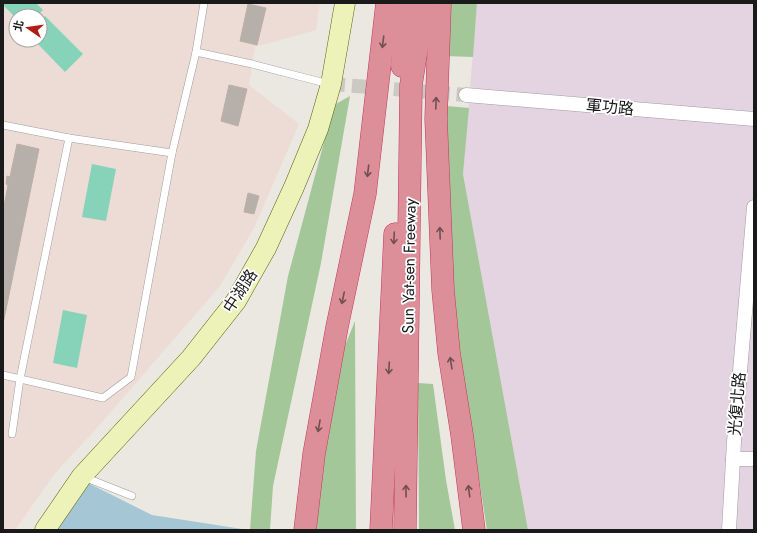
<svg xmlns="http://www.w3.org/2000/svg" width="757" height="533" viewBox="0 0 757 533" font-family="Jost,'Noto Sans TC',sans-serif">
  <rect width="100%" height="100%" fill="#ebe8e1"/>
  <polygon fill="#e4d3e0" points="477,3 754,3 754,530 528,530 463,174"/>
  <path fill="#ecdcd5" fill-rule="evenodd" d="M3 3H320L316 30 255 47 249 85 299 124 254 228 220 286 96 429 56 472 15 530H3ZM16 16H40V40H16Z"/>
  <g fill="#a4c799">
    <polygon points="447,3 477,3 473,57 445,56"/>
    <polygon points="350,96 321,263 273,486 270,530 250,530 256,451 288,276 334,105"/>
    <polygon points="447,106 469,108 463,174 528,530 487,530 454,317 444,155"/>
    <polygon points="355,321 356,530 314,530 338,363"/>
    <polygon points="418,383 433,384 446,480 455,530 419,530"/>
  </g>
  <g fill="#86d3ba">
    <polygon points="3,3 36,3 43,10 37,16 16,16 16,18 3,5"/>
    <polygon points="45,16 83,54 65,72 34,40 40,40 40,21"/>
    <polygon points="92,164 116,169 106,221 82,217"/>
    <polygon points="63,310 87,315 77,368 53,363"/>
  </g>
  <polygon fill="#a5c7d5" points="88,483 152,515 242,529 242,530 53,530"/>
  <g fill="#b7b0aa" stroke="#bbb0a5">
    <polygon points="248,4 266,8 257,45 240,41"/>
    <polygon points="229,85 247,89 238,126 221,121"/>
    <polygon points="17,144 39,149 3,324 3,211 8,185 6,184 7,176 10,177"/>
    <polygon points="248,193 259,196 254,214 244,212"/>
  </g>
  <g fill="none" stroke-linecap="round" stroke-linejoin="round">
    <polyline stroke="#ccc9c3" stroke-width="14" stroke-dasharray="14 7" stroke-linecap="butt" points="331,84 466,95"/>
    <g stroke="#9e9e9e" stroke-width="8">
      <g id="lane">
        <polyline points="196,52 252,64 329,84"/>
        <polyline points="3,125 69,138 172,153"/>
        <polyline points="3,375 103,398 131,377 172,153 196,52 204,3"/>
        <polyline points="12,434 20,379 69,138"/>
        <polyline points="84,477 132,496"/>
      </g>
    </g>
    <g stroke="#9e9e9e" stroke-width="15">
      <g id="street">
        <polyline points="466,95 754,119"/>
        <polyline points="733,459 754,459"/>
        <polyline points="729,530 734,442 754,207"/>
      </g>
    </g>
    <g stroke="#56640f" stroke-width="21">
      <polyline id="secondary" points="45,530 82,476 191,358 236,301 266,248 294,187 318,129 331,84 345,3"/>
    </g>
    <g stroke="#c2355d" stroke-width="23">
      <g id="highway">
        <polyline points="440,3 436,119 443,290 449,353 462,435 474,530"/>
        <polyline points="402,66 405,3"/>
        <polyline points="305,530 314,454 337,327 365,194 387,3"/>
        <polyline points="381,530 395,234"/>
        <polyline points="405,530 411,85 424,3"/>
      </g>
    </g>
    <use href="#lane" stroke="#fff" stroke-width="7"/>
    <use href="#street" stroke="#fff" stroke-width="14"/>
    <use href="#secondary" stroke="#ecf2b8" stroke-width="20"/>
    <use href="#highway" stroke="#dc8f99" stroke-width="22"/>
  </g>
  <defs><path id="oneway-shaft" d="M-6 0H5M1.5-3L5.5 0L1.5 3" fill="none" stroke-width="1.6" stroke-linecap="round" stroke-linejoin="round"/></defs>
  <g stroke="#714f53">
    <use href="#oneway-shaft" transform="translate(383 42) rotate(97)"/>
    <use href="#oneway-shaft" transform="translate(436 103) rotate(-88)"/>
    <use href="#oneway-shaft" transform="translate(368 171) rotate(97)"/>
    <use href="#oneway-shaft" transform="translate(440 233) rotate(-92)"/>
    <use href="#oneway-shaft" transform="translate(394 238) rotate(93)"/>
    <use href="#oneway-shaft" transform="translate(343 298) rotate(102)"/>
    <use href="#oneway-shaft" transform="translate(451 363) rotate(-99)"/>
    <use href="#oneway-shaft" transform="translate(389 368) rotate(93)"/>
    <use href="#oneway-shaft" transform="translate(319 426) rotate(100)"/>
    <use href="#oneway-shaft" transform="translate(406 491) rotate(-90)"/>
    <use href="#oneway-shaft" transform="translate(469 491) rotate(-97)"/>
  </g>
  <g text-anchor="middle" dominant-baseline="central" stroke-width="3.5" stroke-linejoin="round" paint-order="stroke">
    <g font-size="16" fill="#1a1a1a" stroke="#fff">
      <text transform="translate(610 107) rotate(5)">軍功路</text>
      <text transform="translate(409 266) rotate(-89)">Sun Yat-sen Freeway</text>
      <text transform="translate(240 291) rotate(-57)">中湖路</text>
      <text transform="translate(737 404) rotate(-85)">光復北路</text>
    </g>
  </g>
  <rect width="757" height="533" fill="none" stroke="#1a1a1a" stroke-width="8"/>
  <g transform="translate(28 28) rotate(283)"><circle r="19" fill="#ffffff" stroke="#a3a3a3"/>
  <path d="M0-3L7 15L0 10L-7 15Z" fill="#b11d14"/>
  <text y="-6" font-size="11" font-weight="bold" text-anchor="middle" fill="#1a1a1a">北</text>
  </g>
</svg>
